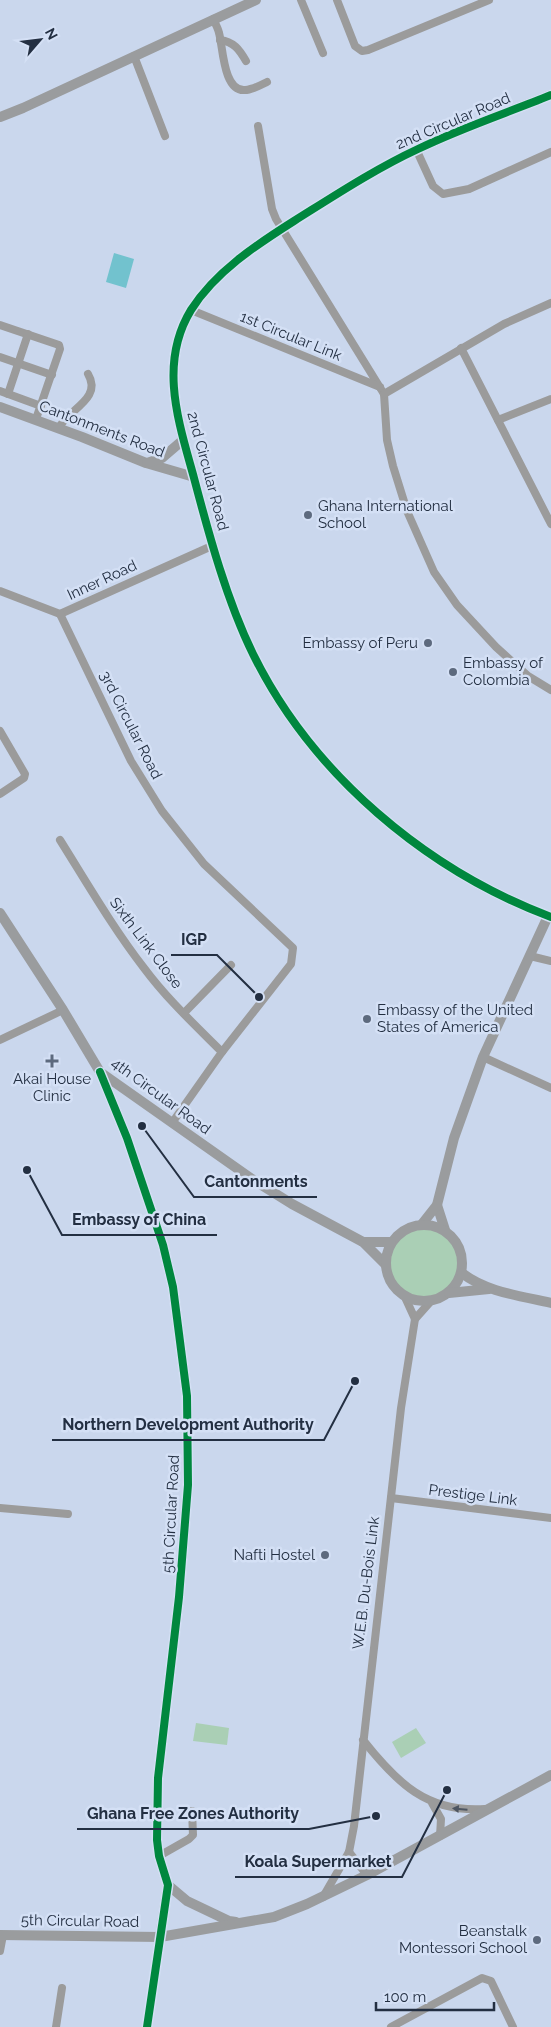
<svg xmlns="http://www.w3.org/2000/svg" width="551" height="2027" viewBox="0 0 551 2027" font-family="Raleway,sans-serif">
  <rect width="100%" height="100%" fill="#cad7ed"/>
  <g fill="#aacfb5">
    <circle cx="425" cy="1263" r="35"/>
    <polygon points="196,1723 229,1728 227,1745 193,1741"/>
    <polygon points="416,1728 426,1743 401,1758 392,1742"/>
  </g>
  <polygon fill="#72c2ce" points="114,253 134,259 126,288 106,282"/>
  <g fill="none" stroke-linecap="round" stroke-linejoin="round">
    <g stroke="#9b9b9b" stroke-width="8">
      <polyline points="301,0 323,53"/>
      <polyline points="337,0 355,46 362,51 368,50 489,0"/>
      <path d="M213 19C215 23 218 28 219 33 223 46 223 92 245 90 252 90 261 85 267 82"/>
      <path d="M220 40C234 42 239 49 246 61"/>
      <polyline points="134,56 165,136"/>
      <polyline points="258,126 272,209 276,219 384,394 387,440 393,466 407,511 434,572 457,605 496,647 528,676 551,690"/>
      <polyline points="416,149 433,186 443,194 469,189 551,152"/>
      <polyline points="191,310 380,387"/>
      <polyline points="0,325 59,345 60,349 36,419"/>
      <polyline points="461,348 551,524"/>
      <polyline points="0,357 52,375"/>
      <polyline points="0,391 41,406"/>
      <polyline points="8,394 28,334"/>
      <polyline points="384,394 504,324 551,303"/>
      <polyline points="498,420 551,399"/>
      <path d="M59 428C67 410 103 399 88 374"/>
      <polyline points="0,591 60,614 214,545"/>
      <polyline points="60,614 131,761 162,811 204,864 293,948 291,964 222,1052 172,1123"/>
      <polyline points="0,731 25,774 24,778 0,794"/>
      <path d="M60 840C87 883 113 928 144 968 167 999 195 1025 222 1052"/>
      <polyline points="530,956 551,961"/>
      <polyline points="184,1013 231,965"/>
      <polyline points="0,1040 63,1010"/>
      <polyline points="483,1057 551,1088"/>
      <polyline points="404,1295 415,1319"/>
      <polyline points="391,1498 551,1518"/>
      <polyline points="0,1508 68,1514"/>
      <path d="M363 1740C397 1783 427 1813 485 1809"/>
      <polyline points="432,1803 441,1819 440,1836"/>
      <polyline points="349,1852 367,1875"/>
      <polyline points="159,1856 189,1839 193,1835 192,1811"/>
      <polyline points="323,1897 349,1852 354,1826 401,1408 415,1319 431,1301"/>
      <polyline points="0,1951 3,1935"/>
      <polyline points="56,2027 62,1988"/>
      <polyline points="147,2027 160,1937"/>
      <polyline points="391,2027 482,1978 491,1981 513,2027"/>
    </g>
    <g stroke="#9a9c9e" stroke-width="10">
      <path d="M551 95C507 113 461 128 418 149 375 169 334 196 294 221 256 245 215 272 191 310 158 364 179 423 194 478 209 535 227 601 253 654 312 774 426 870 551 917"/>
      <polyline points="0,117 23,108 256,0"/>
      <polyline points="0,407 82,437 146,463 194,477"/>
      <polyline points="147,463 162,458 183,440"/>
      <polyline points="0,913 63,1010 100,1072 252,1179 292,1204 363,1242 386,1265"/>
      <polyline points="100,1072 127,1138 163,1245 173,1287 187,1396 188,1485 179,1597 158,1778 157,1840 159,1856 168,1885 160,1937"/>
      <polyline points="437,1205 445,1230"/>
      <polyline points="422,1224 437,1205 454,1138 483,1057 548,916"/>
      <circle cx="424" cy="1263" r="38"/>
      <polyline points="363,1242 391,1242"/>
      <path d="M462 1273C486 1292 521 1296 551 1303"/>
      <polyline points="449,1293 489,1289"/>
      <polyline points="168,1885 187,1901 229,1921 236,1922"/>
      <polyline points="0,1935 160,1937 274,1917 307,1904 367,1875 551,1775"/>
    </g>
    <g stroke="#d4e0f5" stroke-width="11">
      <g id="cycleway">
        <path d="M551 95C507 113 461 128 418 149 375 169 334 196 294 221 256 245 215 272 191 310 158 364 179 423 194 478 209 535 227 601 253 654 312 774 426 870 551 917"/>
        <polyline points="100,1072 127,1138 163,1245 173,1287 187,1396 188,1485 179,1597 158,1778 157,1840 159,1856 168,1885 147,2027"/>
      </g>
    </g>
    <use href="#cycleway" stroke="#00873e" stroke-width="8"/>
  </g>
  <defs><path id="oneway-solid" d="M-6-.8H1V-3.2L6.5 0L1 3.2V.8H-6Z" transform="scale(1.25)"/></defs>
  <use fill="#4d5561" href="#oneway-solid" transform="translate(460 1809) rotate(-175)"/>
  <g fill="#5d6a7e" stroke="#d4e0f5" stroke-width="2">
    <circle cx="308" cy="515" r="5"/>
    <circle cx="428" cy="643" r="5"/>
    <circle cx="453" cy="672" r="5"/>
    <circle cx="367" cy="1019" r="5"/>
    <path d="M49.5 1053.5h5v5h5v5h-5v5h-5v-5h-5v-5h5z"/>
    <circle cx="325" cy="1555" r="5"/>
    <circle cx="537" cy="1940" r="5"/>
  </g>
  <g text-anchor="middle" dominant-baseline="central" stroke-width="5" stroke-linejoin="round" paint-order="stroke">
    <g font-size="15" fill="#232f42" stroke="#d4e0f5">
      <text transform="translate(453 121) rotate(-23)">2nd Circular Road</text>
      <text transform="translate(291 336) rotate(22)">1st Circular Link</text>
      <text transform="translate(102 429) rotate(21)">Cantonments Road</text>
      <text transform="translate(208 471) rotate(75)">2nd Circular Road</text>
      <text transform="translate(102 580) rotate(-25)">Inner Road</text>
      <text transform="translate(131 725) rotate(63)">3rd Circular Road</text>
      <text transform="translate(146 943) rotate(53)">Sixth Link Close</text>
      <text transform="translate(161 1096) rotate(36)">4th Circular Road</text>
      <text transform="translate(473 1495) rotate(7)">Prestige Link</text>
      <text transform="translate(171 1514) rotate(-87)">5th Circular Road</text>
      <text transform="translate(366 1583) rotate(-83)">W.E.B. Du-Bois Link</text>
      <text transform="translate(80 1921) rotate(1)">5th Circular Road</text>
    </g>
    <g font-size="15" fill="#232f42" stroke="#d4e0f5" text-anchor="start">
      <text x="318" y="506">Ghana International<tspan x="318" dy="17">School</tspan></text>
      <text x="418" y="643" text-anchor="end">Embassy of Peru</text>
      <text x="463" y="663">Embassy of<tspan x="463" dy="17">Colombia</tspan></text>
      <text x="377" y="1010">Embassy of the United<tspan x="377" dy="17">States of America</tspan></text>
      <text x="52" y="1079" text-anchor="middle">Akai House<tspan x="52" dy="17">Clinic</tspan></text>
      <text x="315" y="1555" text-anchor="end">Nafti Hostel</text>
      <text x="527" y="1931" text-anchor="end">Beanstalk<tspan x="527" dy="17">Montessori School</tspan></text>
    </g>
  </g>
  <path fill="none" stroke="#232f42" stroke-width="2" d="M259 997L217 955H171M142 1126L194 1197H317M27 1170L62 1235H217M355 1381L324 1440H52M376 1816L309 1829H77M447 1790L402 1877H235"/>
  <g fill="#232f42" stroke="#d4e0f5" stroke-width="2">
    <circle cx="259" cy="997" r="5"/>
    <circle cx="142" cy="1126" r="5"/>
    <circle cx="27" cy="1170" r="5"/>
    <circle cx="355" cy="1381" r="5"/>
    <circle cx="376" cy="1816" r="5"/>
    <circle cx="447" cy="1790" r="5"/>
  </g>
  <g font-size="16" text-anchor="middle" font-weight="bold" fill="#232f42" stroke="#d4e0f5" stroke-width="5" stroke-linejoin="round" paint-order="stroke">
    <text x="194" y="945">IGP</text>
    <text x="256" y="1187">Cantonments</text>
    <text x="139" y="1225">Embassy of China</text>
    <text x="188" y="1430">Northern Development Authority</text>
    <text x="193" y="1819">Ghana Free Zones Authority</text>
    <text x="318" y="1867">Koala Supermarket</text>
  </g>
  <g transform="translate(40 40) rotate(62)" stroke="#d4e0f5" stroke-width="4" paint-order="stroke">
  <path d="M0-4L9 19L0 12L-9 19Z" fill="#232f42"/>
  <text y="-8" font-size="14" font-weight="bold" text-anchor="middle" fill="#232f42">N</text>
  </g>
  <path d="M376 2002v8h118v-8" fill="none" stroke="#232f42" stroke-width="2.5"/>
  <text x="384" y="2002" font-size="15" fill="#232f42" stroke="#d4e0f5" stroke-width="4" paint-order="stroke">100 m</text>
</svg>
